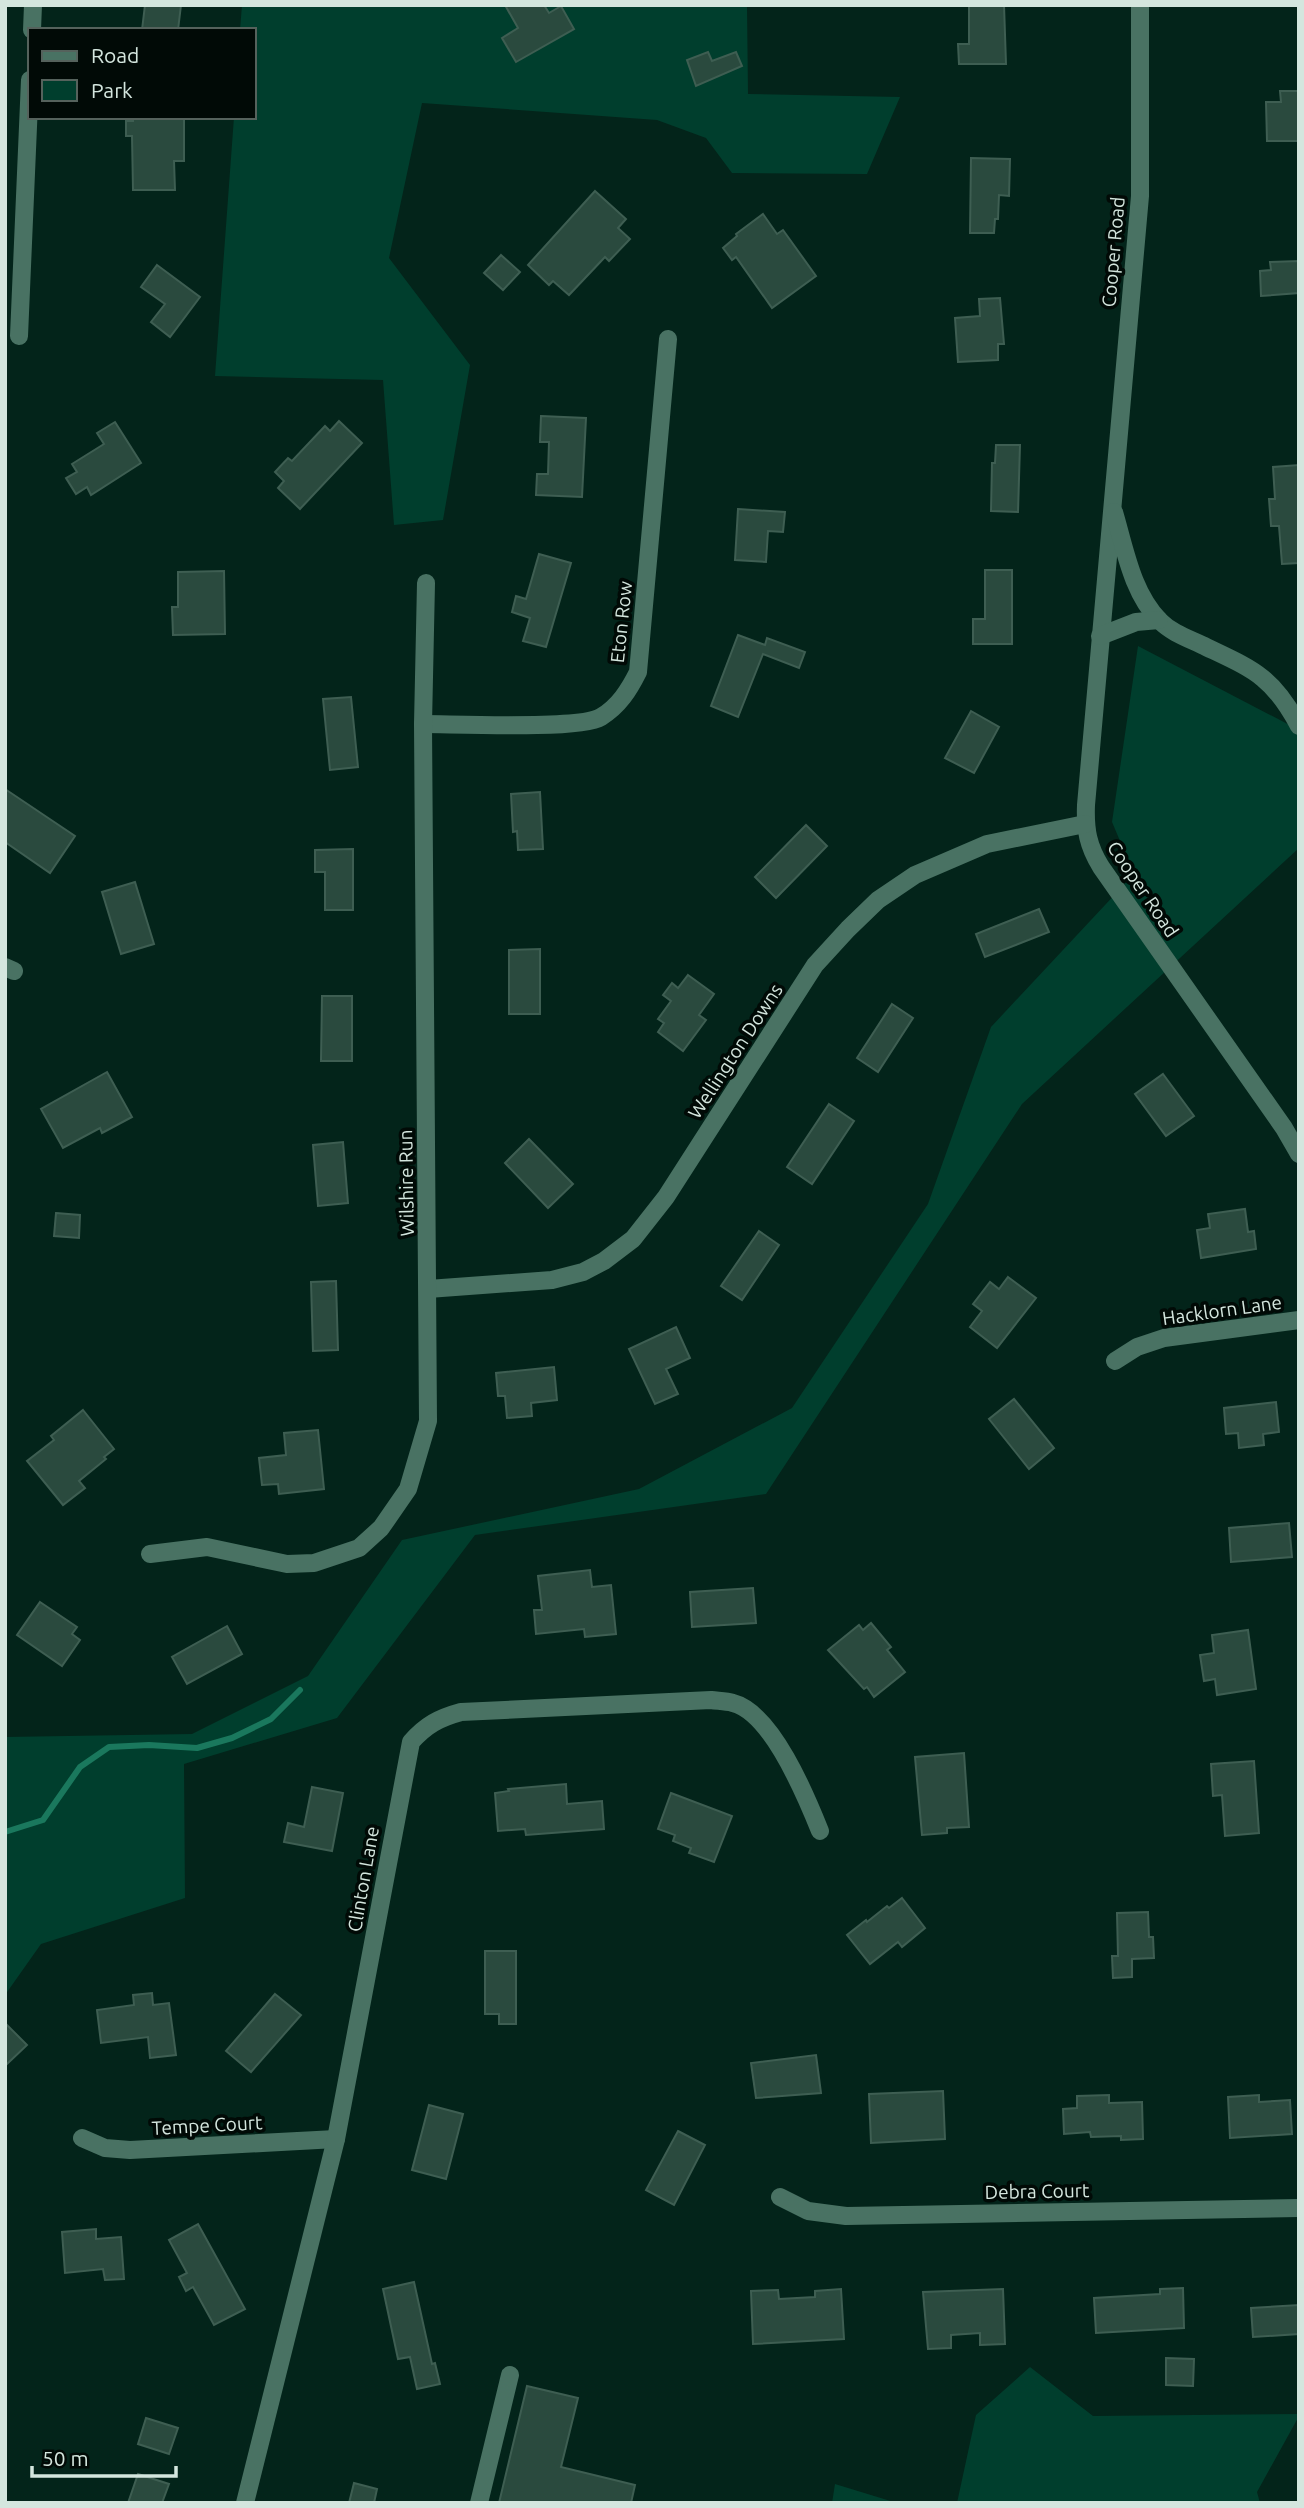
<svg xmlns="http://www.w3.org/2000/svg" width="1304" height="2508" viewBox="0 0 1304 2508" font-family="Ubuntu,sans-serif">
  <rect width="100%" height="100%" fill="#03241a"/>
  <g fill="#003e2d">
    <polygon points="242,5 747,5 748,94 900,97 867,174 732,173 706,138 657,120 422,103 389,258 470,365 443,520 394,525 383,380 215,376 234,117 254,117 254,30 240,30"/>
    <polygon points="1138,646 1299,730 1299,848 1022,1104 766,1494 475,1535 337,1718 184,1764 185,1898 41,1944 5,1995 5,1737 192,1734 308,1676 402,1540 639,1489 792,1408 928,1204 991,1027 1134,874 1112,822"/>
    <polygon points="1030,2367 1093,2416 1299,2414 1299,2416 1257,2492 1260,2503 957,2503 976,2415"/>
    <polygon points="835,2484 897,2503 832,2503"/>
  </g>
  <g fill="none" stroke-linecap="round" stroke-linejoin="round">
    <polyline stroke="#1a785d" stroke-width="6" points="5,1832 43,1820 80,1767 109,1747 149,1745 197,1748 232,1738 271,1719 300,1690"/>
  </g>
  <g fill="#2a4a3e" stroke="#3e5e52" stroke-width="2">
    <polygon points="145,5 181,5 178,30 142,30"/>
    <polygon points="505,5 544,5 549,13 561,6 574,29 516,62 502,38 518,28"/>
    <polygon points="969,5 1004,5 1006,64 959,64 958,44 969,44"/>
    <polygon points="708,52 712,61 736,52 742,66 696,86 687,60"/>
    <polygon points="1280,91 1299,91 1299,141 1267,141 1266,102 1281,102"/>
    <polygon points="133,117 184,117 184,161 174,161 175,190 133,190 132,136 126,136 126,121 133,121"/>
    <polygon points="971,158 1010,159 1009,196 999,195 998,219 995,219 994,233 970,233"/>
    <polygon points="595,191 626,219 618,228 630,239 609,261 605,257 569,295 553,281 549,285 528,265"/>
    <polygon points="763,214 777,234 783,230 816,276 772,308 736,257 732,260 723,248 737,236 736,234"/>
    <polygon points="501,255 520,272 503,290 484,273"/>
    <polygon points="1299,261 1299,293 1261,296 1260,271 1271,270 1270,262"/>
    <polygon points="157,265 200,297 170,337 151,322 165,304 141,287"/>
    <polygon points="1000,298 1004,344 998,344 998,360 958,362 955,318 980,316 979,299"/>
    <polygon points="541,416 586,418 582,497 536,495 537,474 548,474 549,442 540,442"/>
    <polygon points="339,421 362,443 300,509 278,488 284,481 275,472 288,458 292,461 325,426 330,431"/>
    <polygon points="115,422 141,463 91,495 87,487 76,494 66,478 77,472 72,464 104,444 97,433"/>
    <polygon points="996,445 1020,445 1018,512 991,511 992,463 995,463"/>
    <polygon points="1299,465 1299,563 1282,564 1279,526 1271,526 1269,499 1275,499 1273,467"/>
    <polygon points="738,509 785,512 783,532 768,531 766,562 735,560"/>
    <polygon points="539,554 571,563 546,647 523,641 530,618 512,612 516,596 526,599"/>
    <polygon points="985,570 1012,570 1012,644 973,644 973,619 985,619"/>
    <polygon points="224,571 225,634 173,635 172,607 178,607 178,572"/>
    <polygon points="738,635 765,645 767,638 805,652 799,668 763,654 738,717 711,706"/>
    <polygon points="351,697 358,767 330,770 323,699"/>
    <polygon points="971,711 999,727 974,773 945,758"/>
    <polygon points="5,789 75,836 50,873 5,842"/>
    <polygon points="540,792 543,849 518,850 517,831 513,832 511,794"/>
    <polygon points="806,825 827,846 776,898 755,877"/>
    <polygon points="353,849 353,910 325,910 325,872 315,872 315,850"/>
    <polygon points="135,882 154,944 121,954 102,892"/>
    <polygon points="1039,909 1049,932 985,957 976,934"/>
    <polygon points="540,949 540,1014 509,1014 509,950"/>
    <polygon points="688,975 714,994 699,1015 706,1020 683,1051 658,1032 664,1023 658,1019 671,1001 663,995 672,983 678,988"/>
    <polygon points="322,996 352,996 352,1061 321,1061"/>
    <polygon points="892,1004 913,1018 878,1072 857,1058"/>
    <polygon points="107,1072 132,1117 102,1133 100,1128 63,1148 41,1109"/>
    <polygon points="1163,1074 1194,1116 1166,1136 1135,1094"/>
    <polygon points="829,1104 854,1121 812,1184 787,1167"/>
    <polygon points="529,1139 573,1184 548,1208 505,1163"/>
    <polygon points="343,1142 348,1203 318,1206 313,1145"/>
    <polygon points="1245,1209 1248,1232 1254,1231 1256,1249 1201,1258 1197,1230 1210,1228 1208,1214"/>
    <polygon points="56,1213 80,1215 79,1238 54,1236"/>
    <polygon points="759,1231 779,1245 742,1300 721,1286"/>
    <polygon points="1008,1277 1036,1298 997,1348 970,1327 982,1311 973,1304 990,1282 999,1289"/>
    <polygon points="336,1281 338,1350 313,1351 311,1282"/>
    <polygon points="676,1327 690,1358 666,1369 678,1394 655,1404 629,1349"/>
    <polygon points="554,1367 557,1400 531,1403 532,1416 507,1418 505,1396 498,1396 496,1373"/>
    <polygon points="1014,1399 1054,1448 1029,1469 989,1419"/>
    <polygon points="1276,1402 1279,1432 1263,1434 1264,1445 1239,1448 1238,1433 1226,1434 1224,1408"/>
    <polygon points="83,1410 114,1449 104,1457 106,1459 79,1481 85,1488 63,1505 27,1461 54,1440 51,1436"/>
    <polygon points="318,1430 324,1489 279,1494 278,1484 262,1485 259,1458 286,1455 284,1433"/>
    <polygon points="1289,1523 1292,1557 1231,1562 1229,1528"/>
    <polygon points="590,1570 592,1587 611,1585 616,1634 585,1637 584,1629 536,1634 534,1610 542,1610 538,1576"/>
    <polygon points="753,1588 756,1623 692,1627 690,1592"/>
    <polygon points="40,1602 77,1627 72,1634 80,1640 62,1666 17,1635"/>
    <polygon points="871,1623 891,1647 887,1650 905,1672 874,1697 867,1687 864,1689 828,1650 859,1625 863,1630"/>
    <polygon points="227,1626 242,1654 187,1684 172,1657"/>
    <polygon points="1248,1630 1256,1689 1217,1695 1215,1679 1204,1681 1200,1655 1214,1653 1212,1635"/>
    <polygon points="964,1753 969,1827 947,1828 947,1833 922,1835 915,1757"/>
    <polygon points="1254,1761 1259,1833 1225,1836 1222,1795 1213,1796 1211,1764"/>
    <polygon points="566,1784 567,1804 602,1801 604,1829 526,1835 525,1829 498,1831 495,1793 509,1791 508,1789"/>
    <polygon points="312,1787 343,1793 332,1851 284,1842 288,1823 304,1827"/>
    <polygon points="671,1793 732,1816 714,1862 689,1853 691,1848 673,1841 675,1835 658,1829"/>
    <polygon points="902,1898 925,1928 902,1947 898,1942 870,1964 847,1935 866,1920 867,1922 887,1906 889,1908"/>
    <polygon points="1148,1912 1149,1937 1153,1937 1154,1958 1132,1959 1132,1977 1113,1978 1112,1956 1118,1956 1117,1913"/>
    <polygon points="485,1951 516,1951 516,2024 499,2024 499,2014 485,2014"/>
    <polygon points="152,1993 153,2005 169,2003 176,2055 150,2058 148,2037 101,2043 97,2010 134,2005 133,1995"/>
    <polygon points="275,1994 301,2015 251,2072 226,2051"/>
    <polygon points="5,2023 27,2045 5,2066"/>
    <polygon points="816,2055 821,2093 756,2098 751,2063"/>
    <polygon points="943,2091 945,2139 871,2143 869,2094"/>
    <polygon points="1109,2095 1109,2103 1142,2102 1143,2139 1121,2140 1121,2136 1091,2137 1090,2132 1064,2134 1063,2109 1077,2108 1077,2096"/>
    <polygon points="1259,2095 1259,2102 1290,2100 1292,2134 1230,2138 1228,2097"/>
    <polygon points="429,2105 463,2114 446,2179 412,2170"/>
    <polygon points="678,2131 705,2145 674,2205 646,2190"/>
    <polygon points="198,2224 245,2309 214,2325 193,2287 186,2291 179,2277 187,2273 169,2240"/>
    <polygon points="96,2229 96,2239 121,2237 124,2279 105,2280 103,2269 65,2273 62,2232"/>
    <polygon points="414,2282 432,2364 435,2363 440,2384 417,2389 410,2357 398,2359 383,2289"/>
    <polygon points="1183,2288 1184,2328 1096,2333 1094,2298 1160,2294 1160,2289"/>
    <polygon points="841,2289 844,2339 753,2344 751,2291 778,2290 779,2299 815,2297 815,2291"/>
    <polygon points="1003,2289 1005,2344 980,2345 980,2333 951,2335 951,2348 928,2349 923,2292"/>
    <polygon points="1299,2305 1299,2334 1253,2337 1251,2308"/>
    <polygon points="1166,2358 1194,2359 1193,2386 1166,2385"/>
    <polygon points="527,2386 578,2398 561,2467 635,2485 631,2503 499,2503"/>
    <polygon points="146,2418 178,2428 169,2454 138,2444"/>
    <polygon points="138,2474 169,2484 162,2503 128,2503"/>
    <polygon points="354,2483 377,2489 374,2503 349,2503"/>
  </g>
  <g fill="none" stroke-linecap="round" stroke-linejoin="round">
    <g stroke="#497263" stroke-width="18">
      <path d="M1140 5V196L1086 805C1085 830 1088 846 1101 867L1284 1128 1299 1154"/>
      <polyline points="32,30 33,5"/>
      <polyline points="19,336 30,80"/>
      <path d="M1114 512C1125 549 1132 593 1160 621 1172 633 1187 638 1202 645 1252 669 1272 675 1299 726"/>
      <polyline points="1100,636 1136,622 1159,620"/>
      <path d="M423 724C455 724 580 730 601 717 619 706 629 690 638 672L668 339"/>
      <polyline points="5,967 14,971"/>
      <polyline points="428,1289 552,1280 583,1272 604,1261 633,1239 666,1197 815,965 848,929 878,900 915,875 987,844 1085,824"/>
      <polyline points="1115,1361 1137,1347 1164,1338 1299,1320"/>
      <polyline points="150,1554 207,1547 287,1564 314,1563 359,1548 381,1528 408,1489 428,1421 423,724 426,583"/>
      <polyline points="82,2138 105,2148 130,2150 336,2139"/>
      <polyline points="780,2197 808,2211 846,2216 1299,2208"/>
      <path d="M245 2503 336 2139 411 1742C426 1725 439 1718 461 1712L711 1700C718 1701 726 1701 733 1703 772 1713 806 1796 820 1831"/>
      <polyline points="479,2503 510,2375"/>
    </g>
  </g>
  <g text-anchor="middle" dominant-baseline="central" stroke-width="7" stroke-linejoin="round" paint-order="stroke">
    <g font-size="19" fill="#d4e6de" stroke="#010a06">
      <text transform="translate(1113 252) rotate(-85)">Cooper Road</text>
      <text transform="translate(621 622) rotate(-84)">Eton Row</text>
      <text transform="translate(1143 889) rotate(56)">Cooper Road</text>
      <text transform="translate(735 1051) rotate(-57)">Wellington Downs</text>
      <text transform="translate(406 1183) rotate(-91)">Wilshire Run</text>
      <text transform="translate(1222 1310) rotate(-8)">Hacklorn Lane</text>
      <text transform="translate(363 1879) rotate(-80)">Clinton Lane</text>
      <text transform="translate(207 2125) rotate(-3)">Tempe Court</text>
      <text transform="translate(1037 2191) rotate(-1)">Debra Court</text>
    </g>
  </g>
  <rect width="1304" height="2508" fill="none" stroke="#d4e6de" stroke-width="14"/>
  <rect x="28" y="28" width="228" height="91" fill="#010a06" stroke="#55625c" stroke-width="2"/>
  <rect x="42" y="51" width="35" height="10" fill="#497263" stroke="#55625c" stroke-width="2"/>
  <text x="91" y="63" font-size="21" fill="#d4e6de">Road</text>
  <rect x="42" y="80" width="35" height="21" fill="#003e2d" stroke="#55625c" stroke-width="2"/>
  <text x="91" y="98" font-size="21" fill="#d4e6de">Park</text>
  <path d="M32 2466v10h144v-10" fill="none" stroke="#d4e6de" stroke-width="3.5"/>
  <text x="42" y="2466" font-size="21" fill="#d4e6de" stroke="#010a06" stroke-width="5" paint-order="stroke">50 m</text>
</svg>
